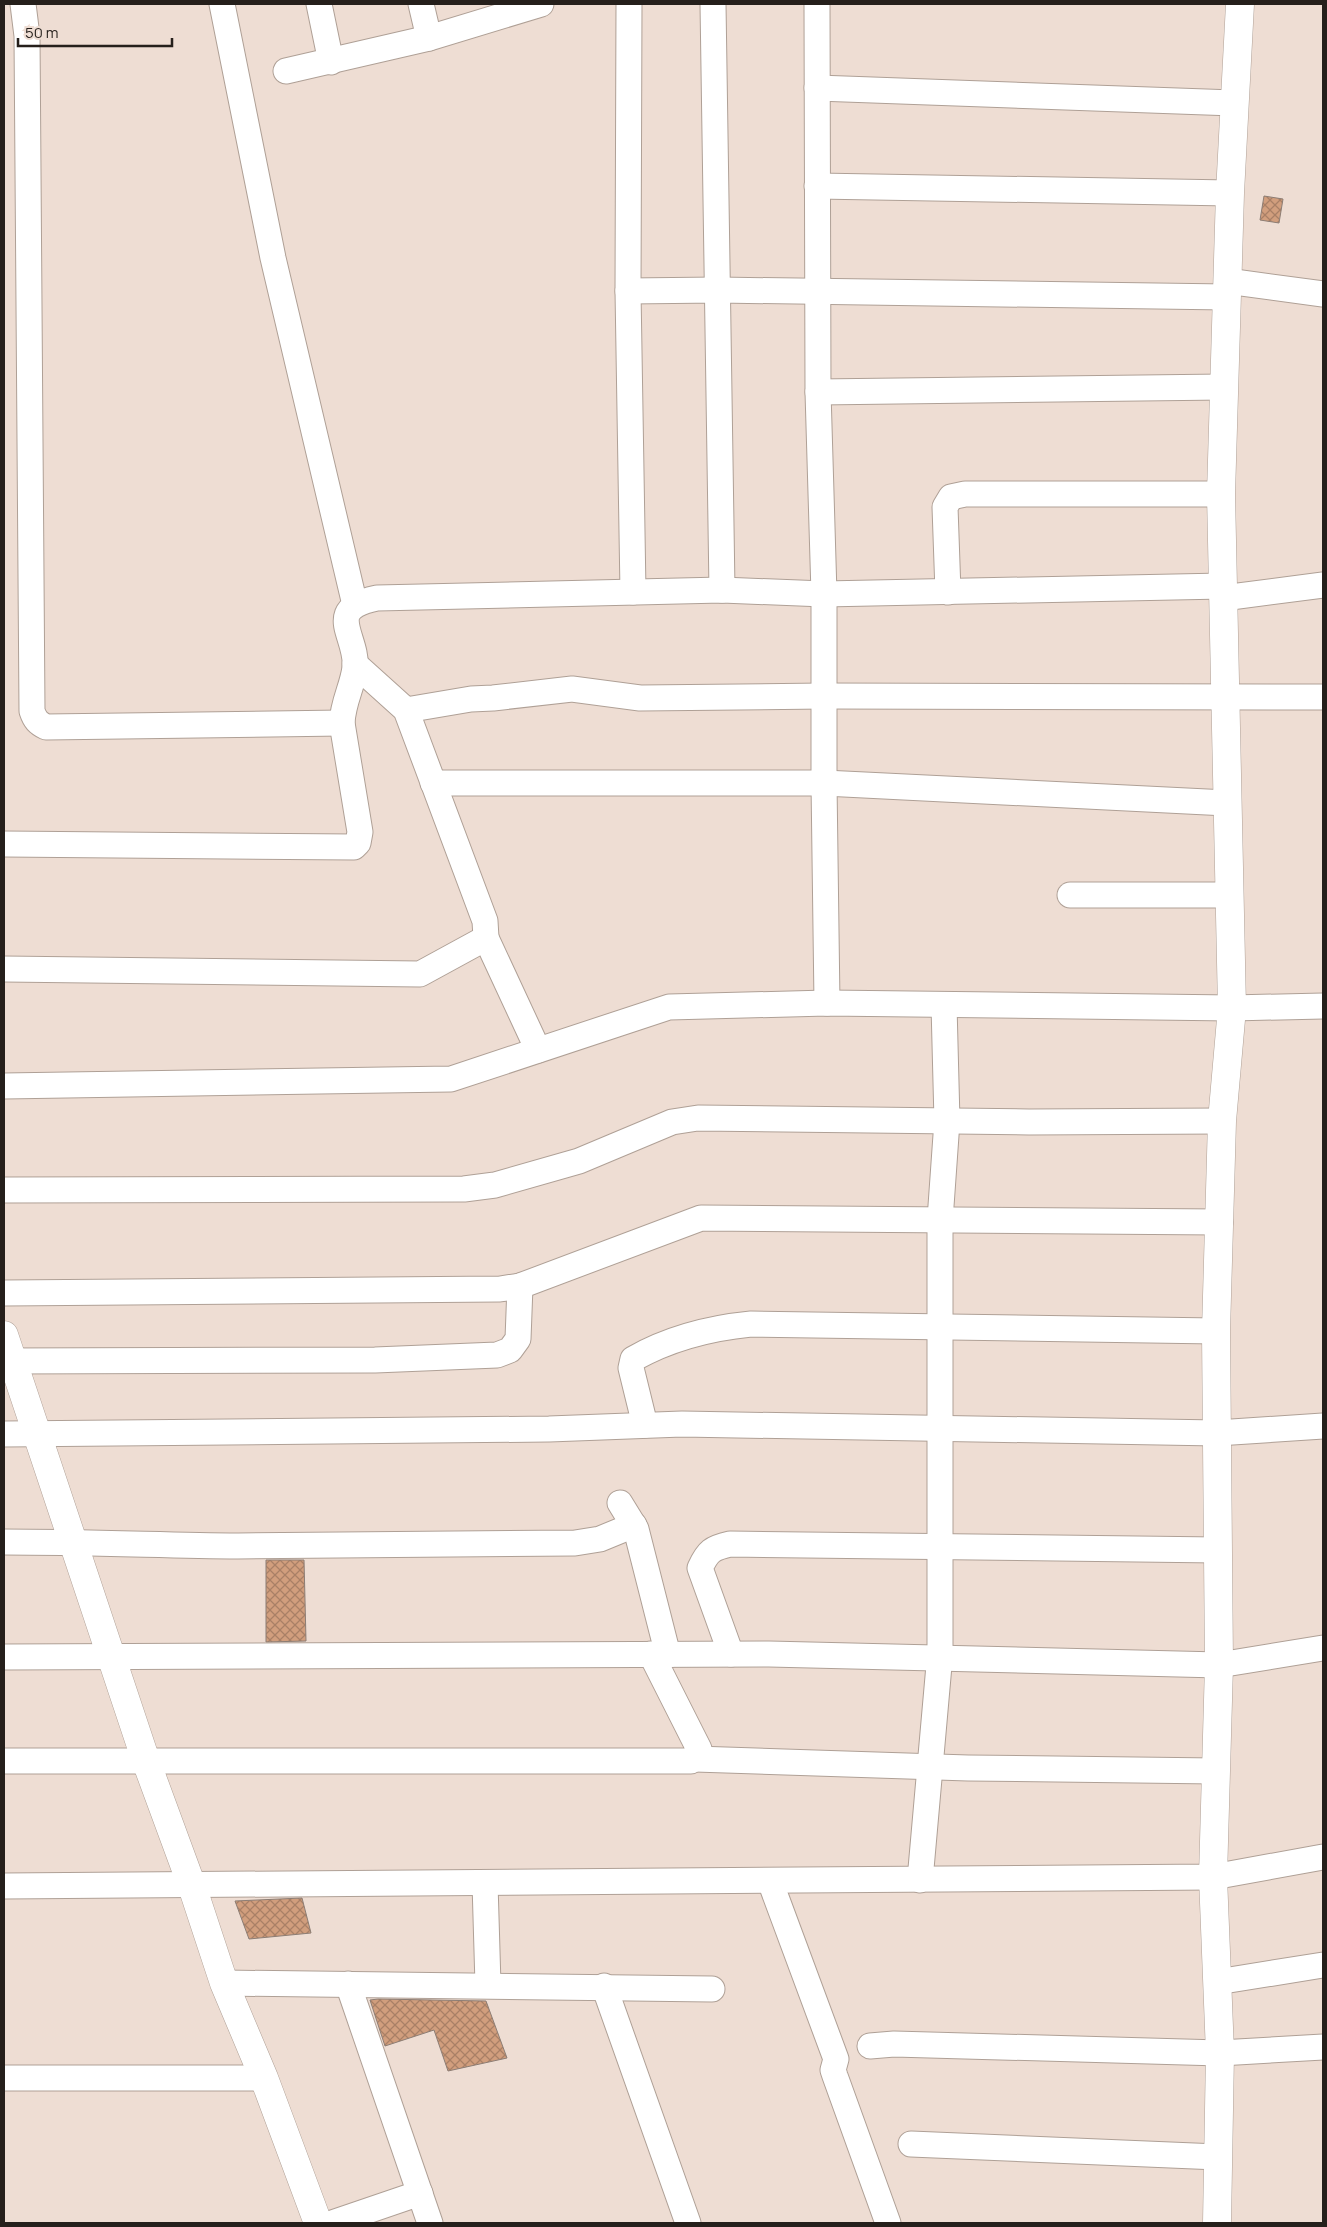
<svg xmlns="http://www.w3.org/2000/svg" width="1327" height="2227" viewBox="0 0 1327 2227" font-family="Manrope,sans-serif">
  <defs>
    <pattern id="building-cross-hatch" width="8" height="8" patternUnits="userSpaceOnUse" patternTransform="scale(1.25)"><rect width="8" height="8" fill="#d19e7d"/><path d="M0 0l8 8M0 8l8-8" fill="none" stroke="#a98066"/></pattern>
  </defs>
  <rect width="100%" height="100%" fill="#eeddd3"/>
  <g fill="url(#building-cross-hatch)" stroke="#8c7d74">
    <polygon points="1264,196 1283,199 1279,223 1260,220"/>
    <polygon points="266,1560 304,1560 306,1641 266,1642"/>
    <polygon points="302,1898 311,1933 249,1939 235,1901"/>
    <polygon points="378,1999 486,2001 507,2058 448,2071 434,2030 385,2046 370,2000"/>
  </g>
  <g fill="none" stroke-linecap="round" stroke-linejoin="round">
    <g stroke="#afa096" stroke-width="27">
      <g id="minor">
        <path d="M23 4 27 36 32 711C35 720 38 723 46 727L342 723"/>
        <polyline points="222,4 273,258 355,605"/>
        <polyline points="319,4 331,62"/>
        <polyline points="421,4 429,38"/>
        <polyline points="629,4 628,291 633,592"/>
        <polyline points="713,4 722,590"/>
        <polyline points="817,4 818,392 824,594 824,783 827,1003"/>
        <polyline points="286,71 429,38 541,4"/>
        <polyline points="817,88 1234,103"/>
        <polyline points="817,186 1230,193"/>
        <polyline points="1227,281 1323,294"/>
        <polyline points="628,291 718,290 1227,297"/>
        <polyline points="818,392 1224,387"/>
        <polyline points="948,592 945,507 951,497 965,494 1221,494"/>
        <polyline points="1223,598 1323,585"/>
        <polyline points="406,710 471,699 493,698 572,689 640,698 824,696 1323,697"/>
        <polyline points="433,783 824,783 1227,803"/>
        <path d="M4 844 354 847 358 843 360 832 342 723C343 701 353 686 355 667 358 636 322 609 377 598L722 590 824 594 1223 586"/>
        <polyline points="1070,895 1229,895"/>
        <polyline points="486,938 538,1050"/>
        <polyline points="4,969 420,974 486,938 485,921 406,710 355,664"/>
        <polyline points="4,1086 451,1079 669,1007 827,1003 1232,1008 1323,1006"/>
        <polyline points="4,1190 464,1189 495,1185 579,1161 672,1122 698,1118 1029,1122 1222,1121"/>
        <polyline points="4,1293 500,1289 520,1286 701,1218 1220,1222"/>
        <polyline points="4,1361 375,1360 497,1355 510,1350 518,1339 520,1286"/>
        <path d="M645 1425 631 1368 633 1359C670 1338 710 1328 751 1324L1216 1331"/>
        <polyline points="4,1434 549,1429 682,1424 1217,1433 1323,1426"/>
        <polyline points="620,1503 636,1529 668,1655"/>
        <path d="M4 1542C82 1542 160 1545 238 1546 351 1546 463 1544 575 1543L600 1539 634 1525"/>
        <path d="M731 1654 700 1568C708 1551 712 1548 730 1544L1218 1550"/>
        <polyline points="4,1657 769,1654 1219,1665 1323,1648"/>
        <polyline points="695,1759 968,1768 1216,1771"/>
        <polyline points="4,1761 691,1761 699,1755 699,1749 651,1654"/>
        <polyline points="920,1880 940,1654 940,1220 947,1121 944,1005"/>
        <polyline points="770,1881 836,2059 833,2070 835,2076 888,2223"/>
        <polyline points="485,1883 488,1985"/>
        <polyline points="4,1886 1213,1877 1323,1857"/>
        <polyline points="1217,1982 1323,1965"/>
        <polyline points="224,1983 712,1989"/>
        <polyline points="348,1984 430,2223"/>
        <polyline points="604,1986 688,2223"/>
        <polyline points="870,2046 894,2044 1220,2053 1323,2047"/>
        <polyline points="4,2078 264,2078"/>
        <polyline points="911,2144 1218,2157"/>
        <polyline points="332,2223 420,2193"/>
      </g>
    </g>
    <g stroke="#afa096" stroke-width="29">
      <g id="tertiary">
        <polyline points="4,1335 146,1761 192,1886 224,1983 264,2078 318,2223"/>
        <polyline points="1217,2223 1220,2053 1213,1877 1219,1665 1216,1331 1222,1121 1232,1008 1221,494 1230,193 1240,4"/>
      </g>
    </g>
    <use href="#minor" stroke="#fff" stroke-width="25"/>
    <use href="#tertiary" stroke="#fff" stroke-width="28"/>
  </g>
  <rect width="1327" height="2227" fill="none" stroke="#251f1b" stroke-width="10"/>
  <path d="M18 38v8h154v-8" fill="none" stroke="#251f1b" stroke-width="2.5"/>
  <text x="25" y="38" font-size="15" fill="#251f1b" stroke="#eeddd3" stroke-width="4" paint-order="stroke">50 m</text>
</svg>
